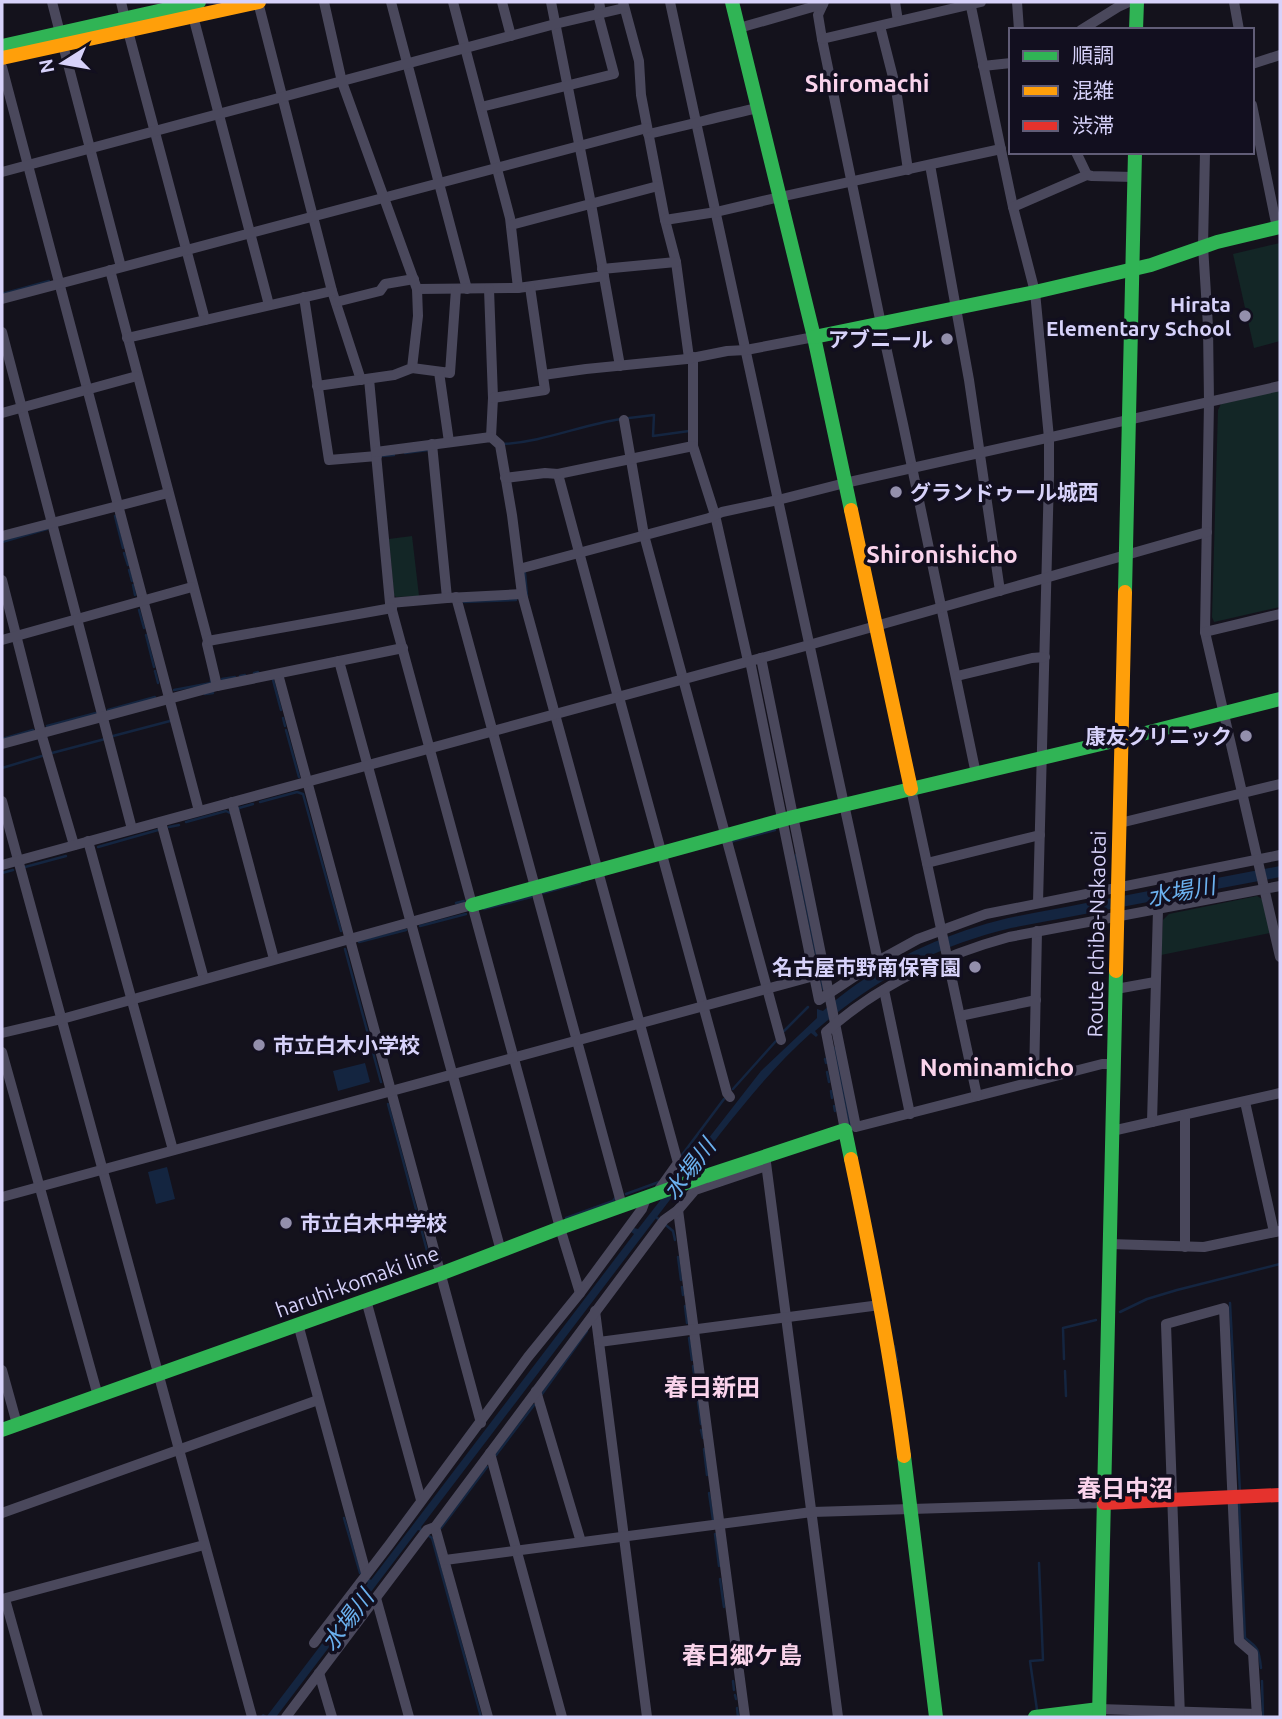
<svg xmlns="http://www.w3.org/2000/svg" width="1282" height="1719" viewBox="0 0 1282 1719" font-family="Ubuntu,'Noto Sans JP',sans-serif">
  <rect width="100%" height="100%" fill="#14121c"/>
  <g fill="#132626">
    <polygon points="1280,243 1280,341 1254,348 1233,254"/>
    <polygon points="1280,390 1280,607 1214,622 1212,617 1218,410 1221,404 1226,403"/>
    <polygon points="412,536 419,596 396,597 394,595 389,539"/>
    <polygon points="1257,896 1262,899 1270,933 1161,955 1163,920 1169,914"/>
  </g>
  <g fill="#142540">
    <path d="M1280 866V877L1011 928C935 946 874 980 815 1031L818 1035 816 1037 811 1033C777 1063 749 1098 720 1134L421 1527 422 1529 421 1531 418 1530 276 1717 261 1716 263 1714 267 1716 368 1583 366 1581 368 1578 371 1580 634 1234 631 1232 634 1228 638 1229 761 1071 817 1018V1009L823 1011C866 972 921 944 976 927 1013 915 1053 910 1091 902 1154 890 1217 878 1280 866Z"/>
    <polygon points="365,1063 370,1082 338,1091 333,1071"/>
    <polygon points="167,1167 175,1199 156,1204 148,1172"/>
  </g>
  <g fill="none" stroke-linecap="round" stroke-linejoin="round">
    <g stroke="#142540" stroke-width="2.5">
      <polyline points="2,294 49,281"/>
      <polyline points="629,418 654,415 653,436 689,431"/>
      <path d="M503 444C543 442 581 425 621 419"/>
      <polyline points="405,453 428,450"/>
      <polyline points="383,456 394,455"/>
      <polyline points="115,516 123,548"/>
      <polyline points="2,542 47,529"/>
      <polyline points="124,553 128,565"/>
      <polyline points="129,570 132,581"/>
      <polyline points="525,573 527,596"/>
      <polyline points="133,585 135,595"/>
      <polyline points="464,602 516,600"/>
      <polyline points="139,610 144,628"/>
      <polyline points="146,635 154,667"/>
      <polyline points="155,671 158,683"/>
      <polyline points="254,673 258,672"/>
      <polyline points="240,676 245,675"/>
      <polyline points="222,679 235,677"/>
      <polyline points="273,680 281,710"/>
      <polyline points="174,690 211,683 211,676"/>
      <polyline points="205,694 213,693"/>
      <polyline points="108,710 155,697"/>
      <polyline points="283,718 285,726"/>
      <polyline points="47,726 96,713"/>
      <polyline points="286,730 299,777"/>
      <polyline points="113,736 170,721"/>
      <polyline points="2,739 33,730"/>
      <polyline points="52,753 105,739"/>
      <polyline points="2,768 42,756"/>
      <polyline points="260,802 297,792 303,794 341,931"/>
      <polyline points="238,811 239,808 253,804"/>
      <polyline points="186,822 226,811 230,813"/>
      <polyline points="169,827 179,825"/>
      <polyline points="731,844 733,841 775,830"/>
      <polyline points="98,847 158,830"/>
      <polyline points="796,855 823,989"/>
      <polyline points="25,867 66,856"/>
      <polyline points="2,873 13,870"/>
      <polyline points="543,893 580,883"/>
      <polyline points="456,903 464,901"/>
      <polyline points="484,909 531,897"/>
      <polyline points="420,926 466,914"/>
      <polyline points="359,942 406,930"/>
      <polyline points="345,949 381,1082"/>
      <polyline points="784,1031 808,1007"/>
      <polyline points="835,1048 850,1126"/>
      <polyline points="825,1059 826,1063"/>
      <polyline points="827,1072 829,1082"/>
      <polyline points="733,1089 776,1041"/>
      <polyline points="831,1091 832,1098"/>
      <polyline points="388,1104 430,1262"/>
      <polyline points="834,1106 835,1111"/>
      <polyline points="682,1155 724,1099"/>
      <polyline points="626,1194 659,1182"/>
      <polyline points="656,1217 673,1231 675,1240"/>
      <polyline points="566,1218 613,1201 616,1197"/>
      <polyline points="678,1257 681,1280"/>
      <polyline points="682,1287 683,1295"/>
      <polyline points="1230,1303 1240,1492"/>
      <polyline points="685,1306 687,1323"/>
      <polyline points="1120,1312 1147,1299 1177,1290 1280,1264"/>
      <polyline points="689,1338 692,1360"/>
      <polyline points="894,1346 897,1360"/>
      <polyline points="1064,1359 1063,1328 1096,1320"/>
      <polyline points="693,1366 697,1396"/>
      <polyline points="1065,1371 1066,1396"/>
      <polyline points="542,1394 587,1331"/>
      <polyline points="698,1402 701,1424"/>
      <polyline points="701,1430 703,1438"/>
      <polyline points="704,1449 707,1475"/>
      <polyline points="496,1455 534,1405"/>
      <polyline points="709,1493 713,1520"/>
      <path d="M1239 1503 1245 1638C1259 1648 1259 1651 1261 1668"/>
      <polyline points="344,1518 360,1573"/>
      <polyline points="441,1528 487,1467"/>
      <polyline points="715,1534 719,1566"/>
      <polyline points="429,1536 432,1538 481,1717"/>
      <polyline points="720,1579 724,1607"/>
      <polyline points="729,1650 730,1654"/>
      <polyline points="733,1681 734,1690"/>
      <polyline points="1262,1681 1263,1717"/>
      <polyline points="735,1695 736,1699"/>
      <polyline points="737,1708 738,1717"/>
      <polyline points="1037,1710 1030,1661 1043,1660 1039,1563"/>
    </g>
    <g stroke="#4a485c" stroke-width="10">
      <polyline points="52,2 60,33"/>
      <polyline points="121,2 125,19"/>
      <polyline points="258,2 332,291 361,380"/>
      <polyline points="391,2 467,289"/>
      <polyline points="453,2 510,218 518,288"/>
      <polyline points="502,2 511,36"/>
      <polyline points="551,2 591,204 620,366"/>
      <polyline points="623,2 639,61 641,95 665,220 676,262 689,358"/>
      <polyline points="670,2 878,961"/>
      <polyline points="824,2 818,15 822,39 881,324 903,424 976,774"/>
      <polyline points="895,2 898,21"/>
      <polyline points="970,2 1013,207 1035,292 1049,438 1049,476 1038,903"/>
      <polyline points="1017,2 1019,30"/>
      <polyline points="1234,2 1239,30"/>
      <polyline points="193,16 269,305"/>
      <polyline points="880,26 896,89 908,170"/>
      <polyline points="739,28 823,4"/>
      <polyline points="1081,30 1118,7 1129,2"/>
      <polyline points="128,31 205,320"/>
      <polyline points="822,39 981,2"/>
      <polyline points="63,45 121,267"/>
      <polyline points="1252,64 1280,55"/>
      <polyline points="983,66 1011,63"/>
      <polyline points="2,67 199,811"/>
      <polyline points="1252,105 1277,228"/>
      <polyline points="481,107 614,74 598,14 600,7 599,2"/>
      <path d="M648 134C685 126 721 116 758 108"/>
      <polyline points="1076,152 1087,175"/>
      <polyline points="1205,152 1203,246 1208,326 1209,402 1205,632 1280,957"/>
      <polyline points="930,165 969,380 1000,591"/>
      <polyline points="2,172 555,24 624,8"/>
      <polyline points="1013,207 1087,175 1092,176 1134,177"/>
      <polyline points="665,220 716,212 780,197 1001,149"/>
      <polyline points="511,225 658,186"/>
      <polyline points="602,269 676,262"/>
      <polyline points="110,270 208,641 207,644 217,686"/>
      <polyline points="417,289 518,288 604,276"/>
      <polyline points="489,289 493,398 491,437"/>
      <polyline points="304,297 329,460 377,456"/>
      <polyline points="2,299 647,128"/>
      <polyline points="336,302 380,291 385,284 414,279"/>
      <polyline points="2,332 132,829"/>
      <polyline points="127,338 332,291"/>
      <polyline points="693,357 693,446 715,515 748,661"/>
      <polyline points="412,368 450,373 456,289"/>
      <polyline points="439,372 449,442"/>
      <polyline points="543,375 586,369 687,359 727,351 746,350 814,337"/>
      <polyline points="369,379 390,603 560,1228 580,1293"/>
      <polyline points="317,386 394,375 412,368 418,316 417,289 342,82 324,2"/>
      <polyline points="493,398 545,390 530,287"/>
      <polyline points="2,413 137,376"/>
      <polyline points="624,420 644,535 781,1040"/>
      <polyline points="432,444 447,598"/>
      <polyline points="376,452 491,437 500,445 512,515 522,594 678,1163 656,1194"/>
      <polyline points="558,474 618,697"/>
      <polyline points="505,478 545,473 558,474 693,446"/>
      <polyline points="2,536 168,493"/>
      <polyline points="519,569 709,518 722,512 778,500 845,483 1280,386"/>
      <polyline points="2,580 41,733 74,845"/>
      <polyline points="456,597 622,1206"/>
      <polyline points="390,603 447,598 522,594"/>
      <polyline points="1205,632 1280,614"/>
      <polyline points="2,640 192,587"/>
      <polyline points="208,641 392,608"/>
      <polyline points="761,658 856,1127 1102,1064 1114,1064"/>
      <polyline points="339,661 501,1251"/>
      <polyline points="750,661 819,1000 878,961 918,939 986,914 1280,855"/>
      <polyline points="278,674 481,1423"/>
      <polyline points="957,676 1032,658 1045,657"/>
      <polyline points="619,697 727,1093 730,1097"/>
      <polyline points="2,744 217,686 403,648"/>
      <polyline points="911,789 977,1096"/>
      <polyline points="2,801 252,1717"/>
      <polyline points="232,802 274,959"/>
      <polyline points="161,822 204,979"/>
      <polyline points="1120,823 1280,784"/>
      <polyline points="88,841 173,1150"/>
      <polyline points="927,863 1040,835"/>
      <polyline points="2,865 809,645 1207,532"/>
      <polyline points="1116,989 1155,982"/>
      <polyline points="884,990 910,1114"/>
      <polyline points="960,1016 1036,1000"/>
      <polyline points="2,1033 62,1019 472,905"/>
      <polyline points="2,1052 98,1396"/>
      <polyline points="1034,1081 1037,931"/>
      <polyline points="1245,1102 1274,1232"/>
      <polyline points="1152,1122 1158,910"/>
      <path d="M845 1130 826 1032C877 986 943 955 1009 937L1280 886"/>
      <polyline points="1112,1131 1280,1093"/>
      <polyline points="766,1163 838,1717"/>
      <polyline points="2,1197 814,976"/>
      <polyline points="678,1210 745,1717"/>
      <polyline points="1110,1244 1204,1247 1280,1231"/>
      <polyline points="1185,1247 1185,1115"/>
      <polyline points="366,1300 421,1500"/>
      <polyline points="595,1311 647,1717"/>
      <polyline points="298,1324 366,1573"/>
      <polyline points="599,1342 880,1305"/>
      <polyline points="2,1370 17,1424"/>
      <polyline points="536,1391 581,1542"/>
      <polyline points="490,1453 562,1717"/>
      <polyline points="2,1513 318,1400"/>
      <polyline points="435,1527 488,1717"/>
      <polyline points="445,1560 812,1512 1104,1503"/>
      <polyline points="376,1598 409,1717"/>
      <polyline points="2,1599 204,1545"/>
      <polyline points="5,1599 38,1717"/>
      <polyline points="314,1643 389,1545 528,1357 580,1293 642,1209 646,1198"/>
      <polyline points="319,1673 332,1717"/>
      <polyline points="1099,1709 1257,1714"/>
      <polyline points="286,1717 427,1530 435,1527 664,1220 678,1210 695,1190 766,1166"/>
      <polyline points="1180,1717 1166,1324 1224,1308 1239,1641 1253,1653 1257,1717"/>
    </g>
    <g stroke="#30b455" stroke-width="14">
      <polyline points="732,2 814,337 851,510"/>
      <polyline points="1136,30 1137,2"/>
      <polyline points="2,46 199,2"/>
      <polyline points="814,337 1035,292 1151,265 1217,242 1280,227"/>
      <polyline points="1125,592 1135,152"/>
      <polyline points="472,905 793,817 1122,739 1280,699"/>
      <polyline points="2,1430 440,1274 560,1228 706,1176 845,1130 851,1159"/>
      <polyline points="904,1456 936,1717"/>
      <polyline points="1035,1717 1099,1709"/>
      <polyline points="1099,1717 1116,971"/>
    </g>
    <g stroke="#ff9f0a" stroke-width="14">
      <polyline points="2,58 259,2"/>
      <polyline points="851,510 911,789"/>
      <polyline points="1116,971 1125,592"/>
      <path d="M851 1159C872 1258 891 1356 904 1456"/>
    </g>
    <polyline stroke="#e5322d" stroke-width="14" points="1104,1503 1280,1495"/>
  </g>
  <g fill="#938fac" stroke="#120f1f" stroke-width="2.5">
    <circle cx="1245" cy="316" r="7"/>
    <circle cx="947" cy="339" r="7"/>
    <circle cx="896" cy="492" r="7"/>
    <circle cx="1246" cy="736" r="7"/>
    <circle cx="975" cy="967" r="7"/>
    <circle cx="259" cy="1045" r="7"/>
    <circle cx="286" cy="1223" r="7"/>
  </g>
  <g text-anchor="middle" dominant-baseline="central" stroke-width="7" stroke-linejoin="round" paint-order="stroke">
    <g font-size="21" font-weight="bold" fill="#d7d2fa" stroke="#120f1f" text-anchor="end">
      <text x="1231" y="304">Hirata<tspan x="1231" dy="24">Elementary School</tspan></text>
      <text x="933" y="339">アブニール</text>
      <text x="910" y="492" text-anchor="start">グランドゥール城西</text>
      <text x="1232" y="736">康友クリニック</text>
      <text x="961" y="967">名古屋市野南保育園</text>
      <text x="273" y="1045" text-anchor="start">市立白木小学校</text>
      <text x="300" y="1223" text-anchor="start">市立白木中学校</text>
    </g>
    <g font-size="21" fill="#d7d2fa" stroke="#120f1f">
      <text transform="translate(1096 934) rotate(-89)">Route Ichiba-Nakaotai</text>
      <text transform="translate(357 1281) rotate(-20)">haruhi-komaki line</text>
    </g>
    <g font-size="23" font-style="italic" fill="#6bb1ef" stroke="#120f1f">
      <text transform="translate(1181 891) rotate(-11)">水場川</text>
      <text transform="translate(689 1169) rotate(-53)">水場川</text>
      <text transform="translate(347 1620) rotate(-53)">水場川</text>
    </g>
    <g font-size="24" font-weight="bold" fill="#fad4ec" stroke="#120f1f">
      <text x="867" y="83">Shiromachi</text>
      <text x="942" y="554">Shironishicho</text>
      <text x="997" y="1067">Nominamicho</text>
      <text x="712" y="1387">春日新田</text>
      <text x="1125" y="1488">春日中沼</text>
      <text x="742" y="1655">春日郷ケ島</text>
    </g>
  </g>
  <rect width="1282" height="1719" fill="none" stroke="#d7d2fa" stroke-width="7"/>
  <rect x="1009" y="28" width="245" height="126" fill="#120f1f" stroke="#615d77" stroke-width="2"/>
  <rect x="1023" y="51" width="35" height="10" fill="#30b455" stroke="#615d77" stroke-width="2"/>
  <text x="1072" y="63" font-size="21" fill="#d7d2fa">順調</text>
  <rect x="1023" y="86" width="35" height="10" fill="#ff9f0a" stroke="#615d77" stroke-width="2"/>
  <text x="1072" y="98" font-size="21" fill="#d7d2fa">混雑</text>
  <rect x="1023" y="121" width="35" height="10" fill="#e5322d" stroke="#615d77" stroke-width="2"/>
  <text x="1072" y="133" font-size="21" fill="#d7d2fa">渋滞</text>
  <g transform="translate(63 63) rotate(259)" stroke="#120f1f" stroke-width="5" paint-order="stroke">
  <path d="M0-5L12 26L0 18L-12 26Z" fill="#d7d2fa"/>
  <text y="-10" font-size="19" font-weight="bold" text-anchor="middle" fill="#d7d2fa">N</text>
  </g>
</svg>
